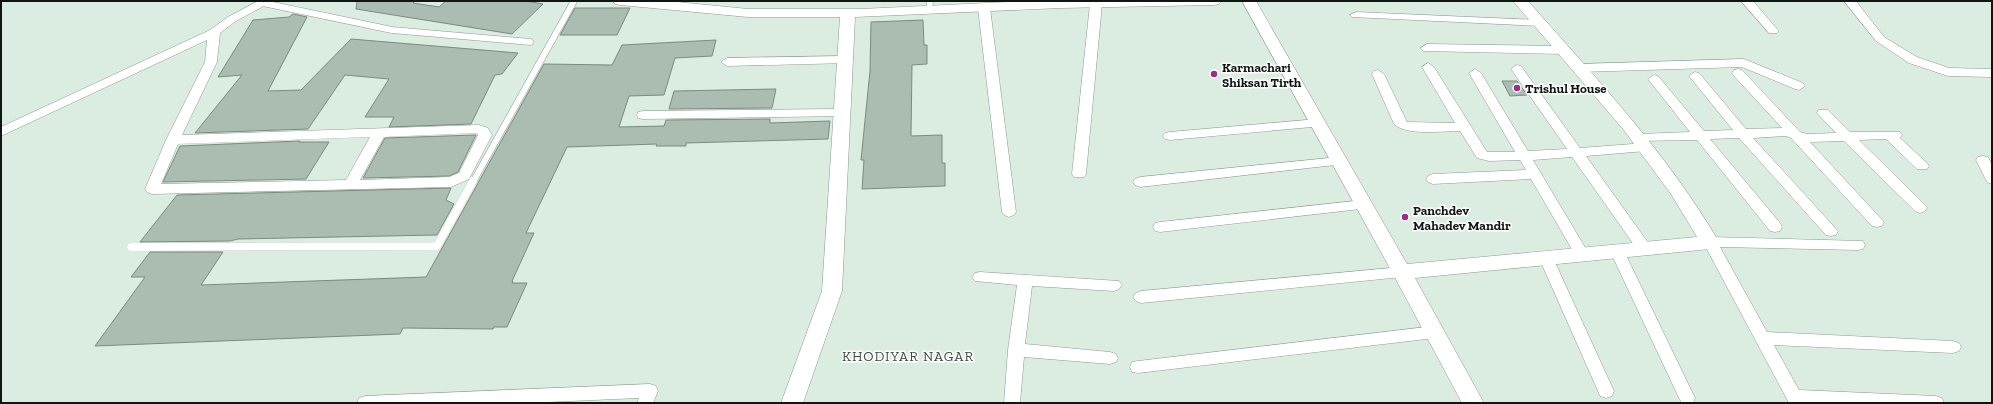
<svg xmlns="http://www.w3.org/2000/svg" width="1993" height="404" viewBox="0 0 1993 404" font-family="'Zilla Slab',serif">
  <rect width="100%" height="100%" fill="#daede0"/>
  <g fill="#abbcb0" stroke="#7a8b7f">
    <polygon points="357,1 415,1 413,3 439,7 446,1 526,1 543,4 512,34 356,9"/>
    <polygon points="575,8 630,8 617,35 560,35"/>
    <polygon points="293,14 307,17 268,91 301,90 351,39 518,53 502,74 495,75 471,124 389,127 394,117 365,117 389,79 345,75 308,129 195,133 242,75 218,77 253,20 289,17"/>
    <polygon points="923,20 924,45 927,45 927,64 912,65 911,136 942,135 942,163 945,163 945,186 862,189 864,160 861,160 870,71 871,22"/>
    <polygon points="716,40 712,56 675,58 664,95 629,96 619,127 664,126 666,120 770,119 770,123 830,121 828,139 686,143 686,146 656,146 657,144 567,147 526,233 534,233 512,281 513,281 512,283 527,283 507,327 494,327 493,329 403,328 400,334 95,346 145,277 131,277 150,252 223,252 201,285 426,277 544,64 612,65 622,45"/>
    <polygon points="1502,81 1517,81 1527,95 1510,96"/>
    <polygon points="776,89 772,108 669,109 674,91"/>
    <polygon points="476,135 458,172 449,176 363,178 385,138"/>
    <polygon points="300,141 299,142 329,142 306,179 163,182 180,146"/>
    <polygon points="451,188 446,200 454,204 437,235 238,239 230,241 140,242 177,195"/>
  </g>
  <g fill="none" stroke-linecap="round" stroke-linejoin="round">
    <g stroke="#8a9b8f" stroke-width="7">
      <g id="service-far1">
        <polyline points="263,3 392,30 530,42"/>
        <polyline points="929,10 930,1"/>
        <polyline points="473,182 574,1"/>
      </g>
    </g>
    <g stroke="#8a9b8f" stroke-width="8">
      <polyline id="service" points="131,247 437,246 473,181"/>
    </g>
    <g stroke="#8a9b8f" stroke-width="1">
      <g id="minor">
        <path d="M258 1H273L236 21 220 33 217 62 182 135 479 125 488 128 492 135 469 179 451 187 152 194 147 192 145 189 166 140 205 62 207 40 1 136V127L210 30 228 17ZM477 133 478 135 459 173 449 177 360 180 384 137ZM370 137 346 180 161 184 178 144Z"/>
        <polygon points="1098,1 1102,4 1086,174 1084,177 1074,177 1072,174 1090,4 1092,2"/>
        <polygon points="1741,1 1753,1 1777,29 1779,31 1777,33 1769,33"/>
        <polygon points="1844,1 1856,1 1884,37 1917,57 1949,68 1992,69 1992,77 1948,76 1909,63 1876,41"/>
        <polygon points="984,5 990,8 1016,212 1014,215 1009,217 1004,215 1002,212 978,8"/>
        <polygon points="1356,12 1540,20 1546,23 1540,26 1352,17 1350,15"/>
        <polygon points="1427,44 1564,46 1570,50 1564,54 1423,51 1421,48"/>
        <polygon points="845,56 851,60 849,63 727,66 721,62 727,58"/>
        <polygon points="1744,59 1803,83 1805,86 1799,90 1795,89 1742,67 1580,72 1574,68 1580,64"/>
        <path d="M1428 63 1434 67 1487 152H1515L1469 73 1475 69 1481 73 1528 151 1567 149 1511 69 1517 65 1521 66 1580 148 1646 143 1651 144 1653 147 1651 150 1646 151 1586 156 1649 244 1651 248 1649 252 1644 253 1639 252 1572 157 1533 160 1589 254 1587 258 1582 259 1577 258 1531 179 1433 184 1428 182 1426 179 1428 176 1433 174 1526 170 1520 160 1489 161 1477 158 1460 131C1443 131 1406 136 1394 124L1372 74 1374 71 1378 70 1384 74 1407 122 1455 123 1422 67Z"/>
        <polygon points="1738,69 1742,70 1800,132 1807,134 1836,133 1817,113 1818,110 1828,110 1850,132 1900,132 1902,135 1900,138 1927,163 1929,166 1927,169 1917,169 1886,139 1859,140 1925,205 1927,208 1925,211 1920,213 1915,211 1844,141 1810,142 1884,222 1882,226 1877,227 1872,226 1791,138 1786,136 1753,138 1838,231 1836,235 1831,236 1826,235 1739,138 1710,139 1780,223 1782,227 1780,231 1775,232 1770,231 1697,140 1634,141 1632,138 1634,135 1639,134 1690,132 1648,79 1654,75 1658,76 1704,131 1733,130 1689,76 1695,72 1699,73 1746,129 1782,128 1734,76 1732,73 1734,70"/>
        <polygon points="842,109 847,110 848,113 847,116 643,119 638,118 637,115 638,112 643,111"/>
        <polygon points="1318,119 1323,120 1324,123 1323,126 1170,140 1165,139 1163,136 1165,133 1170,132"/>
        <polygon points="1983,156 1988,157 1992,165 1992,184 1987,182 1976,160 1978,157"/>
        <polygon points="1339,157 1344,158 1346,161 1344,164 1140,187 1135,185 1133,182 1135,179 1140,177"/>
        <polygon points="1364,200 1369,202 1371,205 1369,208 1160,232 1155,231 1153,227 1155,223 1160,222"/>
        <polygon points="1710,237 1863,241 1865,245 1863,249 1858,250 1720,247 1767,332 1953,341 1959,343 1961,347 1959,351 1953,353 1774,345 1799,390 1936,396 1942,398 1944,403 1789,403 1703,242 1705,238"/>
        <polygon points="1617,246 1622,247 1624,251 1695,398 1693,403 1682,403 1679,398 1610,251 1612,247"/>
        <polygon points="1546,253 1551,254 1553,258 1614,391 1612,396 1606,398 1600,396 1598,391 1539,258 1541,254"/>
        <polygon points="1402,267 1407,268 1409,272 1407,276 1402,277 1141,303 1136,301 1133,297 1136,293 1141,291"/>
        <polygon points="980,272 1119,281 1122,285 1119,289 1114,291 1032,286 1025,344 1110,352 1116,354 1118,358 1116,362 1110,364 1024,357 1020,403 1004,403 1008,350 1017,285 975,281 972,277 975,273"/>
        <polygon points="1435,326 1441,328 1443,332 1441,336 1435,338 1138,373 1132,372 1130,367 1132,362 1138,361"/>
        <polygon points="650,384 656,386 658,391 653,403 637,403 639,398 525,403 357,403 359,398 365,396"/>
      </g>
    </g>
    <g stroke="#8a9b8f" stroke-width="1">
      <g id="tertiary">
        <polygon points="613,1 667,1 748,9 861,9 1030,1 1221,1 1219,4 1214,5 1060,8 855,17 842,291 803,403 781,403 822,291 840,17 748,17 620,5 615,4"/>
        <path d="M1242 1H1256L1407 264 1697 237 1671 194 1623 129 1513 1H1528C1596 78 1667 153 1719 242L1717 247 1710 249 1415 278 1484 403H1462L1392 272Z"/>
      </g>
    </g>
    <use href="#service-far1" stroke="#fff" stroke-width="6"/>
    <use href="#service" stroke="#fff" stroke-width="8"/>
    <use href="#minor" fill="#fff" fill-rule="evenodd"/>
    <use href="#tertiary" fill="#fff" fill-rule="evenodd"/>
  </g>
  <g fill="#9d2d8b" stroke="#fff" stroke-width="1.5">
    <circle cx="1214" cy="74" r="4"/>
    <circle cx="1517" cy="88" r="4"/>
    <circle cx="1405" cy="217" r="4"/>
  </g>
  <g text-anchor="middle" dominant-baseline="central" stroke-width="3" stroke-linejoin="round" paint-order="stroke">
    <g font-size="13" font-weight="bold" fill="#0f1611" stroke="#fff" text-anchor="start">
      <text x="1222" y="67">Karmachari<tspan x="1222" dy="15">Shiksan Tirth</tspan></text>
      <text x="1525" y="88">Trishul House</text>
      <text x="1413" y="210">Panchdev<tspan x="1413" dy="15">Mahadev Mandir</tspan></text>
    </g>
    <g font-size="14" letter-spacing="1" fill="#3c4b40" stroke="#fff">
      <text x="908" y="356">KHODIYAR NAGAR</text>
    </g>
  </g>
  <rect width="1993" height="404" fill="none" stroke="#0f1611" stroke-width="4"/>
</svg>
